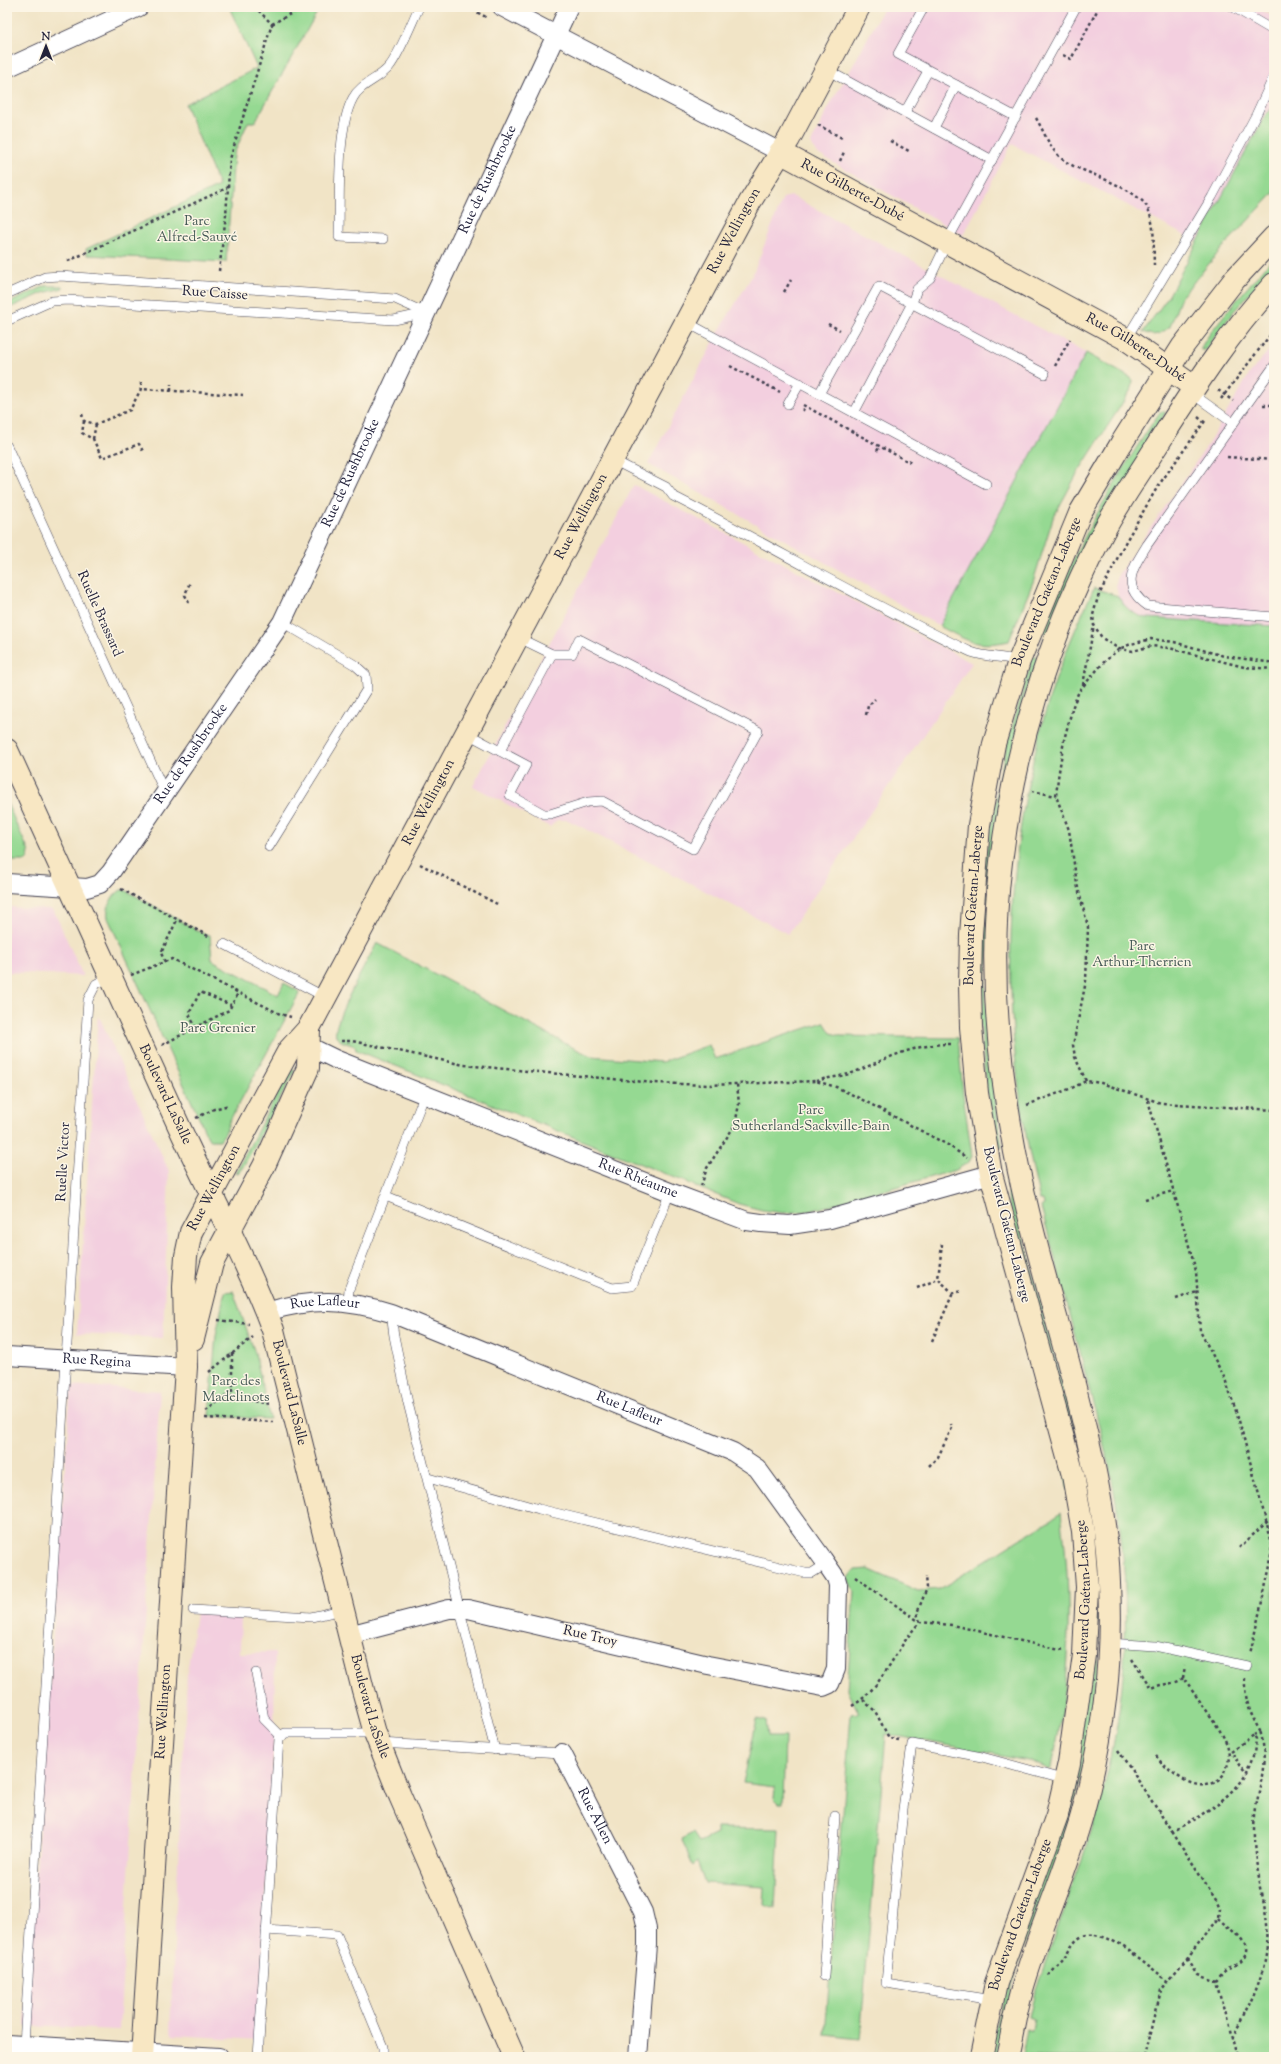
<svg xmlns="http://www.w3.org/2000/svg" width="1281" height="2064" viewBox="0 0 1281 2064" font-family="'Sorts Mill Goudy',serif">
  <rect width="100%" height="100%" fill="#fcf5e5"/>
  <filter id="ink" filterUnits="userSpaceOnUse"><feTurbulence type="fractalNoise" baseFrequency=".025" numOctaves="2"/><feDisplacementMap in="SourceGraphic" scale="8" xChannelSelector="R" yChannelSelector="G"/><feConvolveMatrix kernelMatrix="1 2 1 2 8 2 1 2 1" color-interpolation-filters="sRGB"/></filter>
  <filter id="wash" filterUnits="userSpaceOnUse"><feTurbulence type="fractalNoise" baseFrequency=".012" numOctaves="4" result="noise"/><feDisplacementMap in="SourceGraphic" scale="16" xChannelSelector="R" yChannelSelector="G"/><feGaussianBlur stdDeviation="0.9" result="paint"/><feColorMatrix in="noise" values="0 0 0 0 0 0 0 0 0 0 0 0 0 0 0 0 0 1.4 0 .05"/><feComposite in="paint" operator="in"/></filter>
  <g filter="url(#wash)">
    <rect width="100%" height="100%" fill="#f1e4c6"/>
    <g fill="#f3cfdf">
      <polygon points="884,7 1255,7 1274,17 1274,107 1266,114 1197,242 1012,144 963,235 816,153 811,143 834,97 850,71"/>
      <polygon points="792,196 1086,353 939,626 648,464 723,324 752,276 783,198"/>
      <polygon points="1274,344 1274,626 1147,618 1132,613 1123,605 1118,596 1116,584 1118,575 1207,446 1250,373"/>
      <polygon points="634,485 972,663 788,934 568,820 557,820 550,827 473,786"/>
      <polygon points="7,907 49,909 54,911 83,976 7,972"/>
      <polygon points="98,1014 169,1171 163,1338 77,1334"/>
      <polygon points="71,1385 160,1391 119,2030 25,2026"/>
      <polygon points="196,1613 241,1615 240,1653 275,1652 274,1736 259,2040 173,2035 170,2030 187,1674"/>
    </g>
    <g fill="#95d992" stroke="#5c7e66">
      <polygon points="229,7 320,7 255,122 248,122 234,154 226,262 87,255 86,249 219,186 185,104 257,68"/>
      <polygon points="1274,107 1274,193 1224,246 1181,297 1170,327 1159,334 1152,335 1143,332 1168,297 1266,114"/>
      <path d="M1274 257V266L1234 311 1205 350H1201C1199 341 1264 269 1274 257Z"/>
      <polygon points="45,286 62,286 63,288 43,293 7,309 7,304"/>
      <path d="M1086 353 1131 378 1133 381 1132 388 1077 474 1053 518 1033 582 1009 641C976 648 968 641 939 626Z"/>
      <path d="M1164 411 1165 413 1047 633 1042 632C1072 553 1113 481 1160 412Z"/>
      <path d="M1094 588 1118 596C1125 608 1133 615 1147 618L1274 626V2057H1022L1027 2029 1032 2031 1034 2020 1029 2018 1034 1996C1058 1921 1090 1848 1108 1771 1127 1689 1131 1599 1118 1515 1112 1472 1100 1430 1089 1388 1074 1327 1057 1267 1041 1207L1044 1205 1043 1200H1040C999 1035 1000 863 1049 700 1061 661 1077 625 1094 588Z"/>
      <polygon points="1033,656 1038,659 1023,700 1020,715 985,980 990,1061 1002,1147 997,1149 986,1088 980,1019 983,868 1006,747"/>
      <polygon points="7,803 29,852 28,858 25,861 7,861"/>
      <path d="M121 890H125L204 934 210 935 212 960 278 995 284 983 300 992 229 1122 225 1133 220 1140H211L208 1138 108 918C106 906 111 897 121 890Z"/>
      <path d="M377 943 572 1047 591 1056 662 1062 709 1045 715 1059 824 1022 831 1033 841 1036 958 1038 963 1094 972 1156 969 1162 956 1170 810 1211 783 1213 762 1210 739 1204 697 1187V1188L693 1185 356 1050 355 1046C350 1044 337 1041 336 1036 331 1024 369 958 377 943Z"/>
      <polygon points="290,1069 295,1071 243,1167 238,1173 236,1172"/>
      <path d="M1011 1191 1083 1459C1093 1514 1099 1567 1099 1623H1095L1007 1192Z"/>
      <polygon points="233,1291 255,1353 270,1419 209,1416 216,1335 225,1292"/>
      <path d="M1061 1513C1073 1599 1070 1682 1052 1767L1050 1770 1028 1760 886 1734 860 2039 825 2035 851 1714 859 1713 847 1690 854 1591 848 1579 855 1570 868 1569 918 1591 940 1589Z"/>
      <path d="M1093 1660H1098C1093 1713 1086 1766 1070 1818 1056 1865 1036 1910 1020 1957 1010 1990 1003 2023 997 2057H991L996 2025Z"/>
      <polygon points="757,1719 766,1721 768,1737 785,1737 783,1804 779,1804 774,1799 775,1787 743,1783"/>
      <polygon points="716,1828 779,1829 775,1909 764,1905 765,1887 705,1883 697,1861 693,1865 681,1839 693,1833 699,1842 716,1834"/>
    </g>
  </g>
  <g filter="url(#ink)">
    <g fill="none" stroke-linecap="round" stroke-linejoin="round">
      <g stroke="#413f50" stroke-width="10">
        <g id="lane">
          <polyline points="924,7 898,54 1016,117"/>
          <polyline points="1233,7 1274,31"/>
          <polyline points="825,69 992,160"/>
          <polyline points="905,112 928,71"/>
          <polyline points="934,128 956,85"/>
          <path d="M383 239 339 237C340 201 336 128 353 98 361 83 378 80 389 67 399 55 412 22 419 7"/>
          <polyline points="7,294 45,277 60,276 395,299 426,313"/>
          <polyline points="7,321 52,301 68,300 394,320 426,313"/>
          <polyline points="686,322 986,484"/>
          <polyline points="1126,339 1212,197 1256,115 1274,76"/>
          <path d="M1274 366 1147 545C1132 569 1120 587 1148 606L1274 617"/>
          <polyline points="1195,388 1201,400 1233,423"/>
          <polyline points="819,394 879,286 1045,374"/>
          <polyline points="788,404 800,383"/>
          <polyline points="854,413 912,303 917,289 930,278 952,232 1076,7"/>
          <polyline points="7,446 165,793"/>
          <path d="M613 460 666 487 673 496C773 547 870 604 971 652 988 658 1003 656 1019 661"/>
          <polyline points="466,733 526,765 510,795 544,814 550,814 588,802 602,801 693,849 758,731 579,639 572,654 552,654 517,637"/>
          <polyline points="500,751 552,654"/>
          <polyline points="269,847 367,689 366,675 355,665 282,622"/>
          <polyline points="224,944 325,997"/>
          <polyline points="386,1196 612,1288 632,1286 670,1192"/>
          <polyline points="348,1302 349,1289 425,1094"/>
          <polyline points="391,1313 394,1336 408,1403 495,1750"/>
          <polyline points="428,1478 539,1509 805,1573 812,1573 826,1564"/>
          <polyline points="193,1610 311,1617 342,1610"/>
          <polyline points="1109,1643 1155,1646 1247,1666"/>
          <polyline points="256,1673 264,1719 282,1737"/>
          <polyline points="379,1743 562,1753"/>
          <polyline points="266,1930 337,1935 383,2047 383,2057"/>
          <polyline points="824,1976 835,1816"/>
          <polyline points="992,2000 886,1983 903,1809 912,1744 982,1757 1066,1780"/>
          <polyline points="24,2045 88,1000 96,984 111,976"/>
          <polyline points="258,2057 279,1739 285,1733 375,1733"/>
        </g>
      </g>
      <g stroke="#413f50" stroke-width="20">
        <g id="street">
          <polyline points="502,7 780,152"/>
          <polyline points="7,68 139,7"/>
          <path id="s1" d="M7 883 87 888 100 884 111 872 282 622 569 7"/>
          <path id="s2" d="M298 1041 335 1059 670 1192 747 1221 761 1223 790 1225 830 1219 991 1174"/>
          <path id="s3" d="M266 1312C312 1298 345 1299 391 1313L733 1452 757 1468 823 1559 836 1578 838 1585 836 1669 830 1684 823 1687 708 1665 468 1609H449L349 1635"/>
          <path id="s4" d="M7 1356 186 1367"/>
          <path id="s5" d="M562 1753 643 1912 647 1929V1945L638 2057"/>
          <polyline points="7,2044 219,2057"/>
        </g>
      </g>
      <g stroke="#413f50" stroke-width="24">
        <g id="secondary">
          <path id="s6" d="M780 152 1126 339 1194 387"/>
          <path id="s7" d="M7 750C66 878 124 1007 183 1135 213 1200 248 1263 273 1330L363 1690 375 1733 400 1796 514 2057"/>
          <polyline points="193,1339 212,1263 264,1166 308,1068 309,1028"/>
          <path id="s8" d="M142 2057 186 1367 184 1287 186 1256 191 1232 289 1050 309 1028 750 202 789 139 859 7"/>
          <path id="s9" d="M981 2057 996 1983 1057 1815 1069 1763 1084 1655 1087 1587 1083 1532 1073 1475 991 1174 977 1093 971 1027 970 985 971 935 979 825 994 744 1019 661 1080 513 1121 444 1183 346 1235 279 1274 237"/>
          <path d="M1007 2057C1012 2036 1015 2014 1021 1993 1038 1932 1065 1875 1082 1815 1103 1739 1113 1661 1109 1583 1107 1513 1090 1446 1073 1380 1053 1304 1030 1229 1015 1152 997 1058 989 957 1001 862 1014 751 1048 640 1099 540 1117 504 1142 470 1163 436 1197 383 1231 331 1274 284"/>
        </g>
      </g>
      <g stroke="#413f50" stroke-width="2.5" stroke-dasharray="3 3" stroke-linecap="butt">
        <polyline points="289,7 289,15"/>
        <polyline points="467,7 486,17"/>
        <polyline points="272,24 303,7"/>
        <polyline points="1063,55 1071,59 1099,7"/>
        <path d="M1036 118C1045 133 1050 151 1065 161 1073 167 1086 171 1095 175 1109 181 1140 194 1147 207 1156 224 1153 247 1154 265"/>
        <polyline points="818,125 844,139"/>
        <polyline points="890,141 909,151"/>
        <polyline points="840,161 844,152"/>
        <polyline points="68,261 227,188"/>
        <polyline points="219,271 226,215 230,159 272,24 255,7"/>
        <polyline points="784,292 791,280"/>
        <polyline points="828,324 840,330"/>
        <polyline points="730,366 780,392"/>
        <polyline points="1055,366 1070,339"/>
        <polyline points="141,382 141,389"/>
        <polyline points="1218,390 1233,401"/>
        <polyline points="171,391 171,384"/>
        <polyline points="1221,399 1274,330"/>
        <polyline points="803,405 909,462 911,458"/>
        <polyline points="1263,405 1274,405"/>
        <polyline points="802,411 806,407"/>
        <polyline points="82,414 84,421 96,424 130,410 141,389 243,395"/>
        <polyline points="1198,417 1204,422"/>
        <polyline points="84,421 82,433 93,439 102,458 139,444 144,453"/>
        <polyline points="1205,421 1158,486 1126,541 1098,597 1093,615 1094,625 1102,638 1119,649 1133,651 1151,646 1169,648 1244,667 1274,669"/>
        <polyline points="93,439 96,424"/>
        <polyline points="877,451 880,446"/>
        <polyline points="1227,457 1274,460"/>
        <polyline points="189,603 185,595 190,582"/>
        <polyline points="1083,685 1094,625"/>
        <polyline points="866,715 868,706 875,699"/>
        <polyline points="1032,791 1056,796"/>
        <polyline points="420,864 497,904"/>
        <polyline points="121,889 210,937"/>
        <polyline points="165,962 161,953 177,920"/>
        <polyline points="131,975 172,959 280,1014 291,1017"/>
        <polyline points="196,1028 189,1014 200,992 231,1005"/>
        <polyline points="341,1041 352,1041 464,1065 655,1083 708,1085 816,1081 836,1087 857,1097 948,1145 967,1158"/>
        <polyline points="162,1045 229,1010 238,993"/>
        <path d="M816 1081C829 1077 842 1077 855 1072 888 1058 916 1043 953 1044"/>
        <polyline points="1086,1081 1075,1057 1073,1045 1086,981 1088,927 1077,884 1069,830 1056,796 1058,778 1064,740 1073,706 1079,691 1103,663 1119,649 1131,644 1151,639 1174,642 1224,656 1274,663"/>
        <polyline points="1148,1100 1196,1271 1200,1331 1225,1379 1238,1417 1272,1543 1270,1566 1250,1654"/>
        <polyline points="1027,1105 1072,1088 1086,1081 1101,1083 1161,1103 1274,1110"/>
        <polyline points="196,1118 214,1109 229,1105"/>
        <polyline points="701,1186 707,1168 733,1128 736,1120 739,1104 737,1084"/>
        <polyline points="1145,1199 1173,1191"/>
        <polyline points="942,1244 938,1279 953,1293 962,1291"/>
        <polyline points="917,1288 938,1279"/>
        <polyline points="1176,1299 1197,1292"/>
        <polyline points="218,1320 249,1324"/>
        <polyline points="932,1341 953,1293"/>
        <polyline points="232,1353 232,1397 269,1404"/>
        <polyline points="209,1372 253,1337"/>
        <polyline points="206,1411 225,1396 232,1397"/>
        <polyline points="205,1418 273,1422"/>
        <polyline points="929,1466 938,1457 952,1428 951,1424"/>
        <polyline points="1239,1548 1268,1521"/>
        <polyline points="855,1577 920,1622"/>
        <polyline points="920,1622 917,1613 927,1588 926,1576"/>
        <path d="M1132 1659 1151 1688C1162 1683 1176 1685 1183 1678"/>
        <path d="M1245 1678C1244 1698 1250 1714 1260 1731L1254 1735"/>
        <polyline points="863,1700 875,1711 889,1738 899,1740"/>
        <path d="M852 1706C884 1687 895 1648 920 1622L952 1625 1060 1650 1065 1649"/>
        <polyline points="1118,1750 1173,1833"/>
        <path d="M1156 1756C1170 1774 1203 1800 1223 1775 1228 1768 1230 1757 1228 1748 1224 1731 1194 1694 1183 1678L1185 1666"/>
        <path d="M1219 1918C1229 1929 1261 1946 1238 1964 1235 1966 1231 1967 1227 1969 1223 1972 1220 1977 1217 1980L1237 2057"/>
        <path d="M1049 1976C1053 1970 1059 1965 1063 1960 1069 1952 1073 1940 1083 1936 1108 1927 1149 1967 1168 1981"/>
        <path d="M1217 1980 1198 1973 1188 1958 1219 1918 1220 1908 1216 1899 1173 1833C1210 1808 1252 1790 1256 1739L1254 1735 1231 1751 1246 1774"/>
        <path d="M1232 2038C1253 1999 1273 1961 1266 1915 1262 1887 1253 1859 1254 1831 1254 1798 1271 1764 1260 1731"/>
        <polyline points="536,2057 536,2056"/>
        <polyline points="1145,2057 1161,1990 1188,1958"/>
        <polyline points="1233,2057 1236,2054"/>
      </g>
      <use href="#lane" stroke="#fff" stroke-width="9"/>
      <use href="#street" stroke="#fff" stroke-width="18"/>
      <use href="#secondary" stroke="#f8e7c3" stroke-width="22"/>
    </g>
  </g>
  <g text-anchor="middle" dominant-baseline="central" stroke-width="3" stroke-linejoin="round" paint-order="stroke">
    <g font-size="14" fill="#22223b" stroke="#fcf5e5">
      <text stroke="none"><textPath href="#s1" startOffset="901">Rue de Rushbrooke</textPath></text>
      <text stroke="none"><textPath href="#s6" startOffset="82">Rue Gilberte-Dubé</textPath></text>
      <text stroke="none"><textPath href="#s8" startOffset="1967">Rue Wellington</textPath></text>
      <text transform="translate(215 294) rotate(4)">Rue Caisse</text>
      <text stroke="none"><textPath href="#s6" startOffset="406">Rue Gilberte-Dubé</textPath></text>
      <text stroke="none"><textPath href="#s1" startOffset="577">Rue de Rushbrooke</textPath></text>
      <text stroke="none"><textPath href="#s8" startOffset="1643">Rue Wellington</textPath></text>
      <text stroke="none"><textPath href="#s9" startOffset="1504">Boulevard Gaétan-Laberge</textPath></text>
      <text transform="translate(99 614) rotate(66)">Ruelle Brassard</text>
      <text stroke="none"><textPath href="#s1" startOffset="253">Rue de Rushbrooke</textPath></text>
      <text stroke="none"><textPath href="#s8" startOffset="1319">Rue Wellington</textPath></text>
      <text stroke="none"><textPath href="#s9" startOffset="1180">Boulevard Gaétan-Laberge</textPath></text>
      <text stroke="none"><textPath href="#s7" startOffset="379">Boulevard LaSalle</textPath></text>
      <text transform="translate(64 1162) rotate(-87)">Ruelle Victor</text>
      <text stroke="none"><textPath href="#s2" startOffset="367">Rue Rhéaume</textPath></text>
      <text stroke="none"><textPath href="#s8" startOffset="877">Rue Wellington</textPath></text>
      <text transform="translate(1006 1225) rotate(76)">Boulevard Gaétan-Laberge</text>
      <text stroke="none"><textPath href="#s3" startOffset="60">Rue Lafleur</textPath></text>
      <text stroke="none"><textPath href="#s4" startOffset="90">Rue Regina</textPath></text>
      <text stroke="none"><textPath href="#s7" startOffset="703">Boulevard LaSalle</textPath></text>
      <text stroke="none"><textPath href="#s3" startOffset="384">Rue Lafleur</textPath></text>
      <text stroke="none"><textPath href="#s9" startOffset="472">Boulevard Gaétan-Laberge</textPath></text>
      <text transform="translate(590 1637) rotate(13)">Rue Troy</text>
      <text stroke="none"><textPath href="#s7" startOffset="1027">Boulevard LaSalle</textPath></text>
      <text stroke="none"><textPath href="#s8" startOffset="346">Rue Wellington</textPath></text>
      <text stroke="none"><textPath href="#s5" startOffset="71">Rue Allen</textPath></text>
      <text stroke="none"><textPath href="#s9" startOffset="148">Boulevard Gaétan-Laberge</textPath></text>
    </g>
    <g font-size="14" fill="#445955" stroke="#fcf5e5">
      <text x="197" y="222">Parc<tspan x="197" dy="16">Alfred-Sauvé</tspan></text>
      <text x="1142" y="947">Parc<tspan x="1142" dy="16">Arthur-Therrien</tspan></text>
      <text x="218" y="1029">Parc Grenier</text>
      <text x="811" y="1111">Parc<tspan x="811" dy="16">Sutherland-Sackville-Bain</tspan></text>
      <text x="236" y="1382">Parc des<tspan x="236" dy="16">Madelinots</tspan></text>
    </g>
  </g>
  <rect width="1281" height="2064" fill="none" stroke="#fcf5e5" stroke-width="24"/>
  <g transform="translate(46 46)" stroke="#fcf5e5" stroke-width="3" paint-order="stroke">
  <path d="M0-3L7 15L0 10L-7 15Z" fill="#22223b"/>
  <text y="-6" font-size="11" font-weight="bold" text-anchor="middle" fill="#22223b">N</text>
  </g>
</svg>
